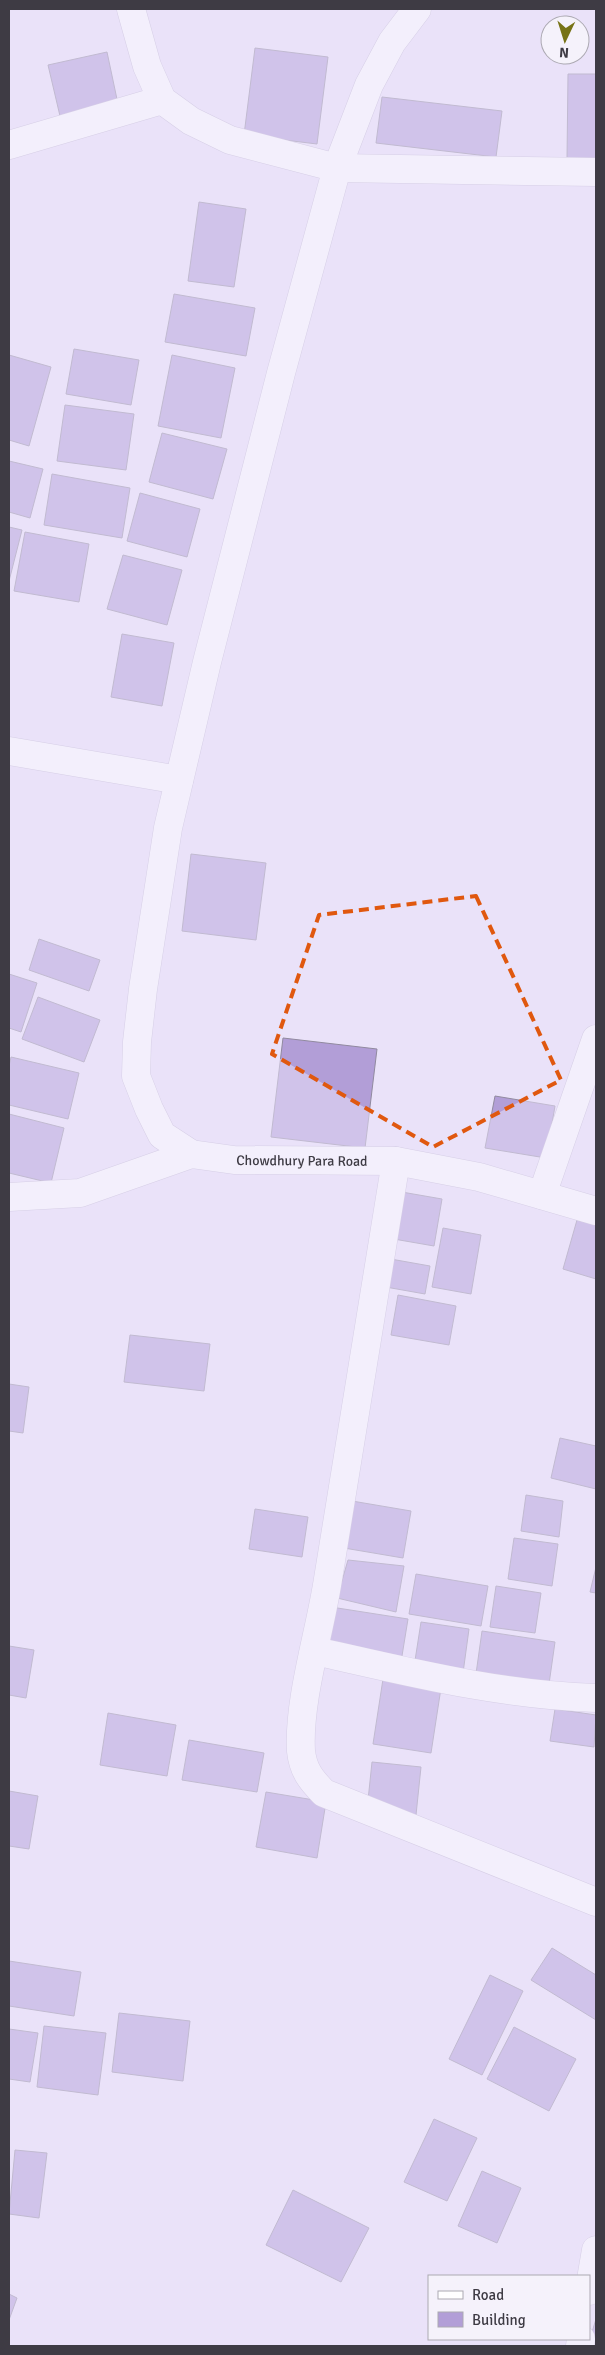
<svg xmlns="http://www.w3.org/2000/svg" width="605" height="2355" viewBox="0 0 605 2355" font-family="Signika,sans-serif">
  <rect width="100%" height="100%" fill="#eae2f9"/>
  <g fill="#b29ed7" stroke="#918a9f">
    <polygon points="255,48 328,57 317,144 244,135"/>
    <polygon points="107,52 118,104 60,116 48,65"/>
    <polygon points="568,74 596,74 596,159 567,159"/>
    <polygon points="382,97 502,111 496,157 376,143"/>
    <polygon points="199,202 246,209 234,287 188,281"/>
    <polygon points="174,294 255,308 246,356 165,342"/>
    <polygon points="74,349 139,360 131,405 66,394"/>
    <polygon points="9,355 51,367 29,446 9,440"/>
    <polygon points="172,355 235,368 221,438 158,426"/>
    <polygon points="65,405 134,414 126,470 57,461"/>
    <polygon points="162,433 227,449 213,499 149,482"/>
    <polygon points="9,461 43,469 30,518 9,512"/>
    <polygon points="52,474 130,488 122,538 44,525"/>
    <polygon points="140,493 200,509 187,557 127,541"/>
    <polygon points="9,527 22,530 9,581"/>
    <polygon points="25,532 89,544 79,602 14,591"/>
    <polygon points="123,555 182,570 167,625 107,609"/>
    <polygon points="122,634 174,643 162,706 111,697"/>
    <polygon points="191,854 266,863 256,940 182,931"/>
    <polygon points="39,939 100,960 89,991 29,970"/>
    <polygon points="9,974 37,983 21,1032 9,1028"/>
    <polygon points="38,997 100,1020 84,1062 22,1039"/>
    <polygon points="283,1038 377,1049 365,1148 271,1137"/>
    <polygon points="11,1057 79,1073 68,1119 9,1105 9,1066"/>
    <polygon points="495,1096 555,1106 546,1158 485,1148"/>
    <polygon points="9,1114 64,1128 51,1183 9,1173"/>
    <polygon points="396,1191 442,1199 434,1246 388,1238"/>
    <polygon points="577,1220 596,1225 596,1279 563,1269"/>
    <polygon points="443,1228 481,1235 471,1294 432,1287"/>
    <polygon points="385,1258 430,1266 425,1294 380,1286"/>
    <polygon points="398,1295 456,1306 449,1345 391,1335"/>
    <polygon points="130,1335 210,1344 204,1391 124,1382"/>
    <polygon points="9,1384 29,1387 23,1433 9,1431"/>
    <polygon points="560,1438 596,1446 596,1489 551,1478"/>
    <polygon points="526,1495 563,1501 559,1537 521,1531"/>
    <polygon points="352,1501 411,1511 403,1558 344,1548"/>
    <polygon points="255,1509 308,1517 302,1557 249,1549"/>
    <polygon points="514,1538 558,1544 552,1586 508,1579"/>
    <polygon points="348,1560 404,1566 396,1612 337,1598"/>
    <polygon points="596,1567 596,1593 590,1592"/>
    <polygon points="416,1574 488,1586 481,1626 409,1614"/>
    <polygon points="496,1586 541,1593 535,1633 490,1627"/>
    <polygon points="331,1607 408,1619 401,1662 324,1651"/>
    <polygon points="421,1622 469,1629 463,1673 414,1667"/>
    <polygon points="482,1631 555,1642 548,1691 475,1681"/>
    <polygon points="9,1646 34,1650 26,1698 9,1695"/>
    <polygon points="383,1679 441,1688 431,1753 373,1744"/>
    <polygon points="555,1709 596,1715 594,1747 550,1741"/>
    <polygon points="108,1713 176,1725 167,1776 100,1765"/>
    <polygon points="189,1740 264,1753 257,1792 182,1780"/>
    <polygon points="372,1762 421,1767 416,1815 367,1810"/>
    <polygon points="9,1791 38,1796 29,1849 9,1846"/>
    <polygon points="266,1792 326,1802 317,1858 256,1847"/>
    <polygon points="552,1948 596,1975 596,2020 531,1980"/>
    <polygon points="9,1961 81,1972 74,2016 9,2006"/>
    <polygon points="490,1975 523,1991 482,2075 449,2059"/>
    <polygon points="119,2013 190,2021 183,2081 112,2072"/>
    <polygon points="44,2026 106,2033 98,2095 37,2087"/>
    <polygon points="514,2027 576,2059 549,2111 487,2079"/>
    <polygon points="9,2029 38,2033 30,2082 9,2079"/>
    <polygon points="434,2119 477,2138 447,2201 404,2182"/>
    <polygon points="15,2150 47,2153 39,2218 9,2214"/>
    <polygon points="482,2171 521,2188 497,2243 458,2226"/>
    <polygon points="293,2190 369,2228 341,2282 266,2245"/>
    <polygon points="9,2294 17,2298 9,2320"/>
    <polygon points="596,2319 596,2344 589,2342"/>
  </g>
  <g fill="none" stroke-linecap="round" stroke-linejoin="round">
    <g stroke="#c1b9cf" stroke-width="29">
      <g id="minor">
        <polyline points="9,145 162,100"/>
        <polyline points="337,168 596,172"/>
        <polyline points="9,751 179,780"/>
        <path d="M396 1161C373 1300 351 1440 328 1579 320 1632 298 1700 301 1751 303 1770 311 1780 324 1793L596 1902"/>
        <polyline points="542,1195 596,1039"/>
        <path d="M315 1651C409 1672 499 1695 596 1698"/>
        <polyline points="589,2291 596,2250"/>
        <polyline points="580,2346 581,2339"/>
      </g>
    </g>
    <g stroke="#c1b9cf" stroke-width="29">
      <g id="tertiary">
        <polyline points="131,9 147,66 162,100 191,121 230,140 337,168"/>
        <polyline points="191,1154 162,1135 149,1109 136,1076 137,1042 143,989 168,828 207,662 281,373 337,168 369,85 392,42 417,9"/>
        <path id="s1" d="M9 1197 80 1193 191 1154 234 1160 396 1161 479 1177 596 1211"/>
      </g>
    </g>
    <use href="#minor" stroke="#fff" stroke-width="28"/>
    <use href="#tertiary" stroke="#fff" stroke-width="28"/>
  </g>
  <path d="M0 0H605V2355H0ZM476 896 561 1080 433 1147 272 1054 319 915Z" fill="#eae2f9" fill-opacity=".55" fill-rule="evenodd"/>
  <path fill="none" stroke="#e0580f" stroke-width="4" stroke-dasharray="10 6" stroke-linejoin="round" d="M476 896 561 1080 433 1147 272 1054 319 915Z"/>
  <g text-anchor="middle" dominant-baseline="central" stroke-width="4.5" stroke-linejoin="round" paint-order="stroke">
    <g font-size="14" fill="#3e3b44" stroke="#f5f2fb">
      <text stroke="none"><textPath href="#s1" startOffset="300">Chowdhury Para Road</textPath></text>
    </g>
  </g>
  <rect width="605" height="2355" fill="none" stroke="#3e3b44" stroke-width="20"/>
  <rect x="428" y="2275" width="162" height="65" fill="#f5f2fb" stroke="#aca9b2"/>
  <rect x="438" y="2291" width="25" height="8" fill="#ffffff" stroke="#aca9b2"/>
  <text x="472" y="2300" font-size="15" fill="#3e3b44">Road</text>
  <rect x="438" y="2312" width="25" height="15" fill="#b29ed7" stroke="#aca9b2"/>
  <text x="472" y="2325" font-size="15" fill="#3e3b44">Building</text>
  <g transform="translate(565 40) rotate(184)"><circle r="24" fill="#f5f2fb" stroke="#aca9b2"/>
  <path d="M0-4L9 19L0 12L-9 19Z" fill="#777316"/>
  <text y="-8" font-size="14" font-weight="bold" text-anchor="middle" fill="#3e3b44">N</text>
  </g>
</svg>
